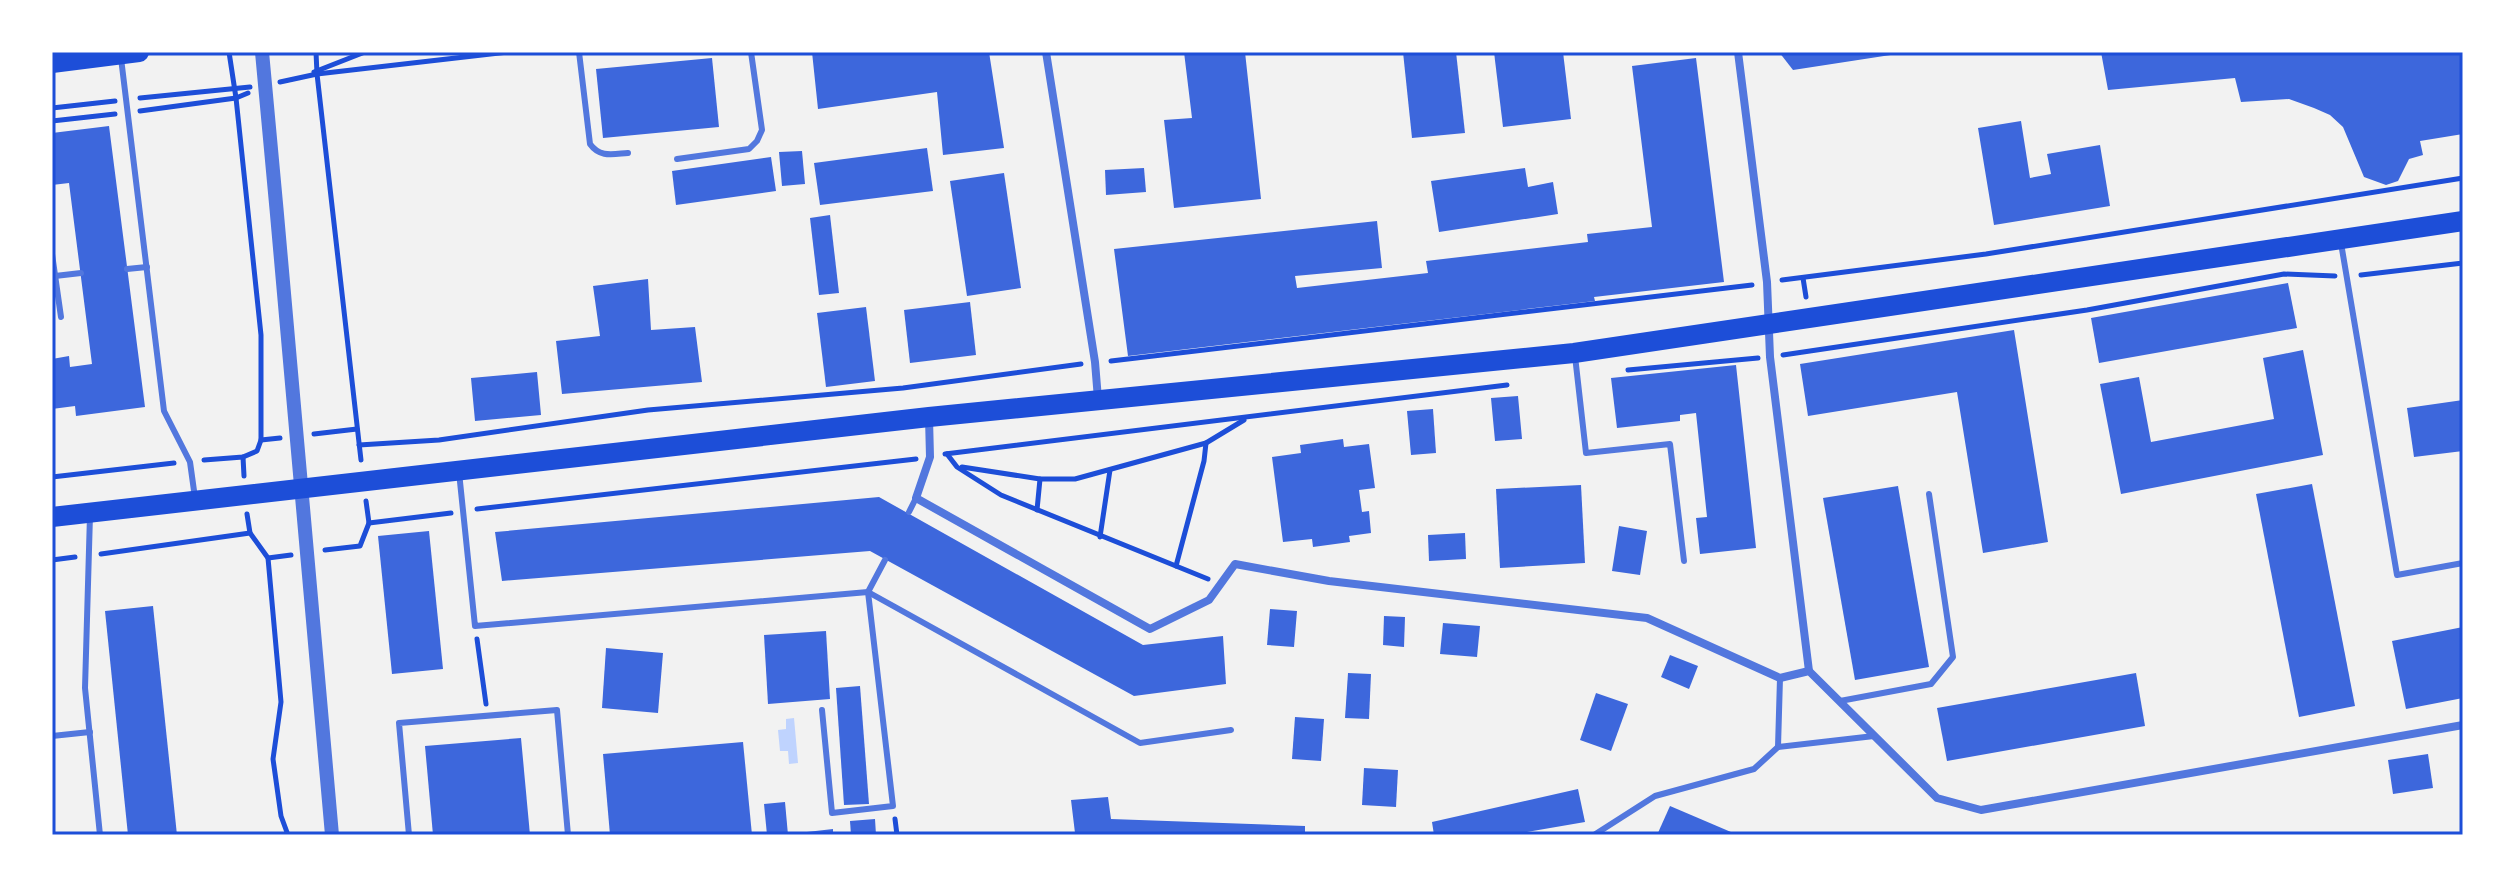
<svg xmlns="http://www.w3.org/2000/svg" width="2515" height="887" viewBox="0 0 2515 887" font-family="Bitter,serif">
  <rect width="100%" height="100%" fill="#f2f2f2"/>
  <polygon fill="#bfd3fe" points="794,718 798,763 789,764 788,751 780,751 778,730 786,729 786,719"/>
  <g fill="#3d67dc">
    <polygon points="812,52 989,52 1004,148 943,155 937,92 818,109"/>
    <polygon points="1184,52 1245,52 1261,199 1174,208 1164,120 1192,118"/>
    <polygon points="1403,52 1456,52 1465,133 1412,138"/>
    <polygon points="1494,52 1563,52 1571,119 1503,127"/>
    <polygon points="1779,52 1897,52 1897,54 1793,70"/>
    <polygon points="2101,52 2463,52 2463,134 2420,141 2423,155 2409,159 2398,181 2386,185 2364,177 2343,127 2330,115 2314,108 2289,99 2241,102 2235,78 2108,90"/>
    <polygon points="712,58 719,127 603,138 596,69"/>
    <polygon points="1696,58 1724,282 1594,297 1595,301 1128,356 1114,249 1377,221 1382,268 1295,276 1297,288 1428,273 1426,261 1588,242 1587,234 1652,227 1632,66"/>
    <polygon points="2021,121 2030,178 2051,174 2047,154 2100,145 2110,206 1994,225 1978,128"/>
    <polygon points="109,126 145,407 76,416 75,406 52,409 52,359 69,356 70,367 92,364 69,183 52,185 52,133"/>
    <polygon points="927,148 933,191 820,205 814,163"/>
    <polygon points="802,151 805,184 782,186 779,152"/>
    <polygon points="771,157 776,191 676,205 672,171"/>
    <polygon points="1144,168 1146,192 1106,195 1105,170"/>
    <polygon points="1525,168 1528,187 1553,182 1558,214 1439,232 1431,181"/>
    <polygon points="1004,173 1021,288 967,296 950,181"/>
    <polygon points="830,215 839,293 819,295 810,218"/>
    <polygon points="648,279 651,330 695,327 702,382 562,394 556,341 600,336 593,286"/>
    <polygon points="2288,283 2297,328 2099,363 2091,318"/>
    <polygon points="970,302 976,355 910,363 904,310"/>
    <polygon points="866,307 875,381 826,387 817,313"/>
    <polygon points="2014,330 2048,542 1983,553 1957,392 1808,416 1800,364"/>
    <polygon points="2303,350 2323,455 2121,494 2100,384 2139,377 2151,442 2274,419 2263,358"/>
    <polygon points="1736,365 1756,548 1700,554 1696,518 1707,517 1696,413 1680,415 1680,421 1617,428 1611,378"/>
    <polygon points="537,372 541,415 475,421 471,378"/>
    <polygon points="1518,396 1522,439 1495,441 1491,398"/>
    <polygon points="2463,400 2463,451 2414,457 2407,408"/>
    <polygon points="1433,409 1436,453 1411,455 1407,411"/>
    <polygon points="1343,439 1344,447 1369,444 1375,488 1359,490 1362,512 1369,511 1371,533 1349,536 1350,542 1313,547 1312,539 1283,542 1272,457 1301,453 1300,445"/>
    <polygon points="2312,484 2355,706 2299,717 2256,494"/>
    <polygon points="1581,485 1585,563 1500,568 1496,489"/>
    <polygon points="1898,486 1929,667 1855,680 1823,498"/>
    <polygon points="879,497 1143,645 1223,636 1226,684 1134,696 870,551 502,581 495,532"/>
    <polygon points="1619,526 1647,531 1640,575 1612,571"/>
    <polygon points="429,531 443,669 392,674 378,536"/>
    <polygon points="1465,533 1466,559 1429,561 1428,535"/>
    <polygon points="153,606 177,835 128,835 105,611"/>
    <polygon points="1270,609 1297,611 1294,647 1267,645"/>
    <polygon points="1384,616 1405,617 1404,647 1383,645"/>
    <polygon points="1443,623 1480,626 1477,657 1440,654"/>
    <polygon points="2463,627 2463,698 2406,709 2392,641"/>
    <polygon points="826,631 830,699 768,704 764,635"/>
    <polygon points="606,648 663,653 658,713 602,708"/>
    <polygon points="1670,655 1698,666 1689,689 1661,677"/>
    <polygon points="1348,673 1371,674 1369,719 1345,718"/>
    <polygon points="2136,673 2145,726 1947,761 1937,708"/>
    <polygon points="860,686 869,804 844,805 836,688"/>
    <polygon points="1596,693 1628,704 1611,751 1580,740"/>
    <polygon points="1295,717 1324,719 1321,761 1292,759"/>
    <polygon points="521,738 530,835 433,835 425,746"/>
    <polygon points="743,742 752,835 610,835 603,754"/>
    <polygon points="2428,754 2433,788 2393,794 2388,760"/>
    <polygon points="1364,768 1398,770 1396,807 1362,805"/>
    <polygon points="1578,789 1585,822 1509,835 1434,835 1432,822"/>
    <polygon points="1108,797 1111,819 1305,826 1305,835 1075,833 1071,800"/>
    <polygon points="785,802 788,835 767,835 764,804"/>
    <polygon points="1670,806 1738,835 1657,835"/>
    <polygon points="875,819 876,835 851,835 850,821"/>
    <polygon points="833,829 833,835 798,835 798,833"/>
  </g>
  <g fill="none" stroke-linecap="round" stroke-linejoin="round">
    <g stroke="#1d4ed8" stroke-width="5">
      <polyline points="316,52 317,74 361,460"/>
      <polyline points="314,72 365,52"/>
      <polyline points="280,82 317,74 508,52"/>
      <polyline points="140,98 250,87"/>
      <polyline points="52,108 115,101"/>
      <polyline points="140,111 236,98 248,93"/>
      <polyline points="52,121 115,114"/>
      <polyline points="2361,275 2463,263"/>
      <polyline points="1803,278 1806,297"/>
      <polyline points="1782,280 1986,254 2463,178"/>
      <polyline points="1783,355 2087,310 2284,274 2335,276"/>
      <polyline points="1111,361 1752,285"/>
      <polyline points="1628,370 1758,358"/>
      <polyline points="314,434 357,429"/>
      <polyline points="261,440 280,438"/>
      <polyline points="359,445 439,440 648,410 903,388 1081,364"/>
      <polyline points="945,454 1507,385"/>
      <polyline points="947,454 957,467 1001,495 1208,579"/>
      <polyline points="243,457 244,476"/>
      <polyline points="204,460 243,457 257,451 261,440 261,335 236,98 229,52"/>
      <polyline points="962,467 1040,479 1075,479 1206,443 1244,420"/>
      <polyline points="52,477 174,463"/>
      <polyline points="477,509 916,459"/>
      <polyline points="1037,510 1040,479"/>
      <polyline points="247,514 250,533"/>
      <polyline points="369,523 451,513"/>
      <polyline points="1100,537 1110,470"/>
      <polyline points="325,550 360,546 369,523 366,501"/>
      <polyline points="101,554 250,533 268,558 281,702 273,759 281,816 288,835"/>
      <polyline points="268,558 291,555"/>
      <polyline points="52,560 75,557"/>
      <polyline points="1176,566 1204,461 1206,443"/>
      <polyline points="477,639 486,704"/>
      <polyline points="895,819 897,835"/>
    </g>
    <g stroke="#5277de" stroke-width="6">
      <path d="M579 52 590 144C600 158 613 154 628 153"/>
      <polyline points="121,58 164,411 190,462 195,498"/>
      <polyline points="677,159 749,149 757,141 762,130 751,52"/>
      <polyline points="2341,243 2397,575 2463,563"/>
      <polyline points="52,254 61,317"/>
      <polyline points="127,269 147,267"/>
      <polyline points="55,276 81,273"/>
      <polyline points="1575,356 1586,453 1670,444 1684,561"/>
      <polyline points="459,472 475,626 868,592 1140,743 1231,730"/>
      <polyline points="909,512 916,498"/>
      <polyline points="90,515 85,688 100,835"/>
      <polyline points="1780,678 1778,747 1874,736"/>
      <polyline points="1840,701 1931,684 1953,657 1929,494"/>
      <polyline points="822,710 832,813 893,806 868,592 885,560"/>
      <polyline points="52,736 90,732"/>
      <polyline points="409,835 399,723 557,710 568,835"/>
      <polyline points="1594,835 1655,796 1754,769 1778,747"/>
    </g>
    <g stroke="#5277de" stroke-width="8">
      <polyline points="1046,52 1095,362 1098,399"/>
      <polyline points="1738,52 1767,282 1770,357 1809,671"/>
      <polyline points="929,418 930,457 916,498 1150,629 1209,600 1235,564 1329,581 1647,618 1780,678 1809,671 1937,798 1981,810 2463,725"/>
    </g>
    <path stroke="#5277de" stroke-width="14" d="M262 52C286 313 311 574 332 835"/>
    <g stroke="#1d4ed8" stroke-width="20">
      <polyline points="52,63 139,52"/>
      <polyline points="52,517 929,417 1574,353 2463,221"/>
    </g>
  </g>
  <rect width="2515" height="887" fill="none" stroke="#ffffff" stroke-width="108"/>
  <rect x="54" y="54" width="2407" height="779" fill="none" stroke="#1d4ed8" stroke-width="3"/>
</svg>
